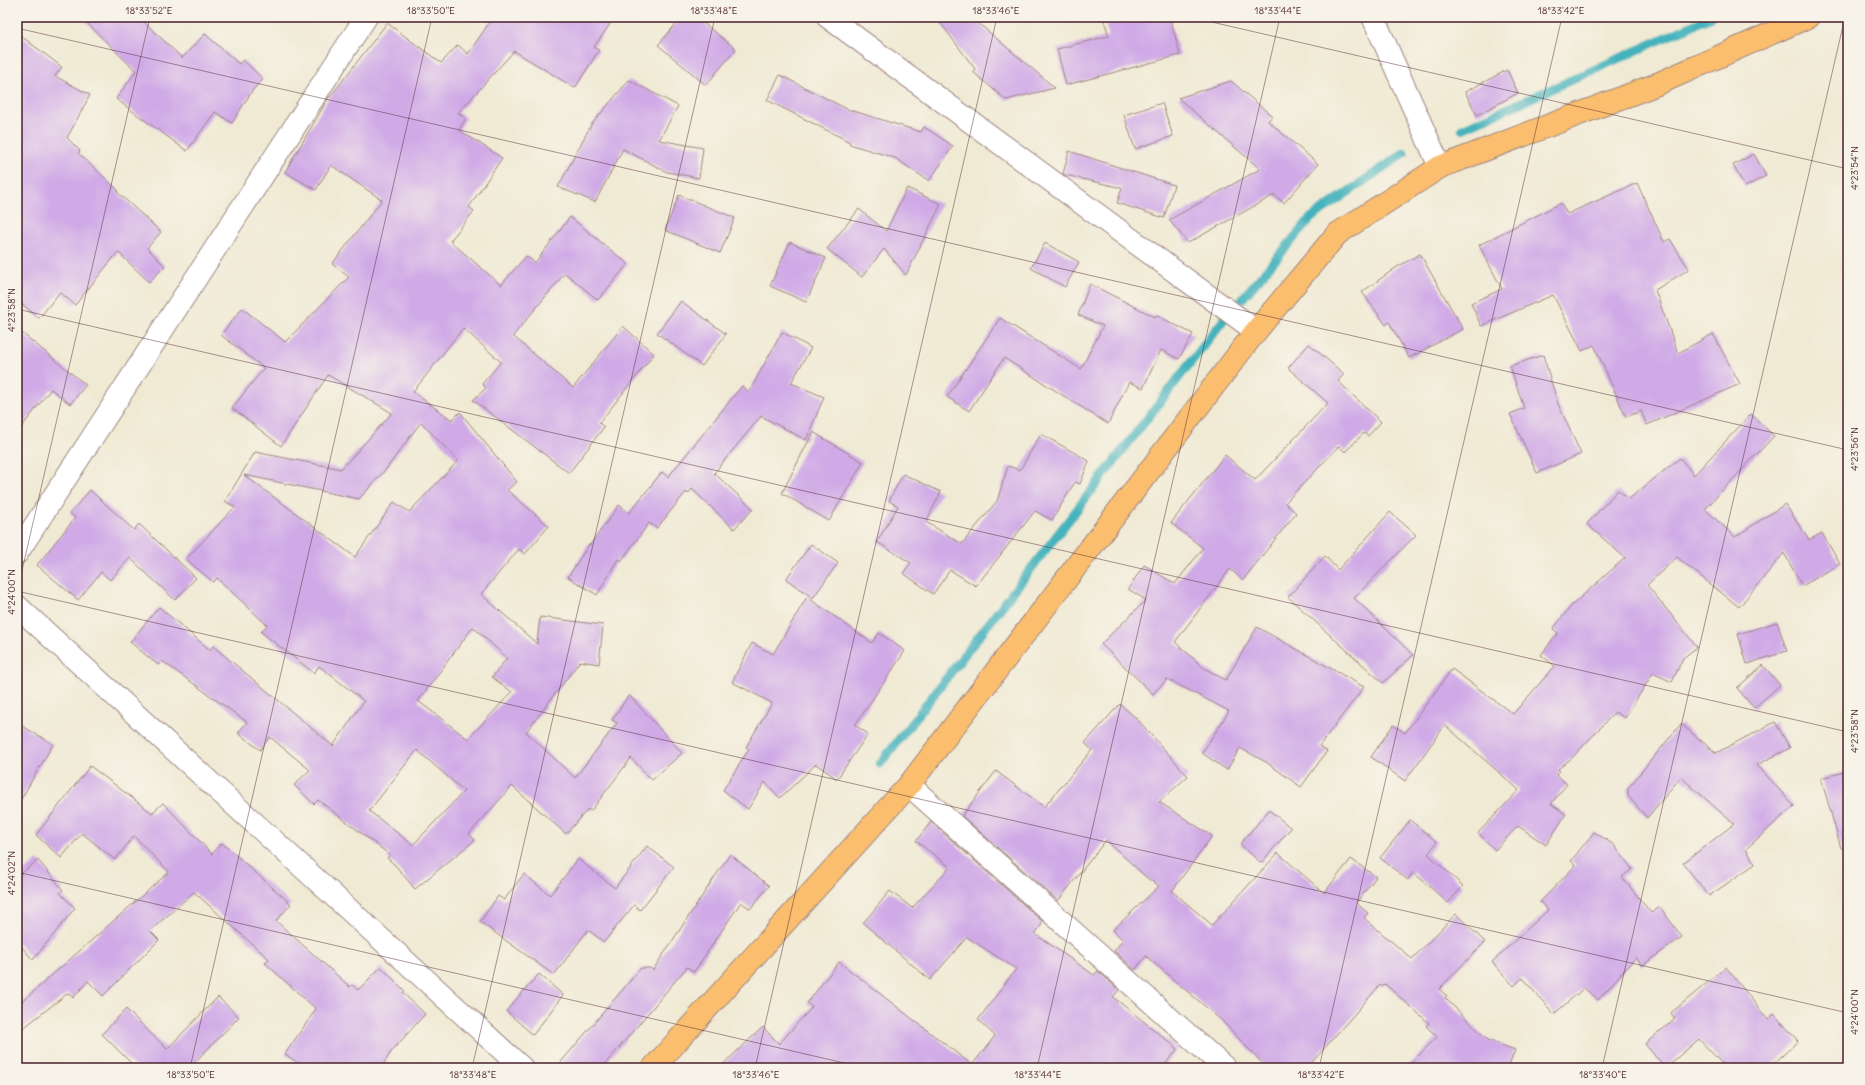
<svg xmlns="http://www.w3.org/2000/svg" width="1865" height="1085" viewBox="0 0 1865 1085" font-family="Delius,sans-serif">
  <rect width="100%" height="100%" fill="#f7f3e8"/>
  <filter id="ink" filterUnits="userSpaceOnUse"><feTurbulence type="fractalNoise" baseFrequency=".025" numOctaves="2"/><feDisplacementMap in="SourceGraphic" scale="8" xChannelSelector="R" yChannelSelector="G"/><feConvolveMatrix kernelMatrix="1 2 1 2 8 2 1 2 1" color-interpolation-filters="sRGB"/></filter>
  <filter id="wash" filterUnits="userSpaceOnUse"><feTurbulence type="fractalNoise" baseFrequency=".012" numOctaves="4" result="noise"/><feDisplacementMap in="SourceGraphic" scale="16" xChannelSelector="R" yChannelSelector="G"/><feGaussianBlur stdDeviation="0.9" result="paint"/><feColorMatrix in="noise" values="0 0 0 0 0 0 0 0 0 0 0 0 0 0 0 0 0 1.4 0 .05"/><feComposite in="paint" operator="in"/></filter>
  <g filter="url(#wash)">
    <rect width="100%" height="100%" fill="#f0ead4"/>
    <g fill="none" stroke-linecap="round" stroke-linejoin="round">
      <g stroke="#44b3bd" stroke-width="9">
        <polyline points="1462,129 1711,17"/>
        <polyline points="1242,299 1311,218 1404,153"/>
        <polyline points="880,764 1225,318"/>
      </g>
    </g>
    <g id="blocks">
      <g fill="#d0aae7" fill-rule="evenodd">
        <polygon points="81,17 139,17 182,58 205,34 239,64 243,60 263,79 252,91 232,123 215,112 187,151 116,99 136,71"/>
        <path d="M493 17H615L594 47 599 50 575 88 514 51 458 113 466 118 459 130 502 158 469 207 474 211 450 241 501 285 526 256 535 263 570 217 628 264 598 300 565 273 513 336 573 388 623 326 654 354 599 423 604 427 569 473 473 400 486 388 482 384 501 362 463 328 413 392 452 420 460 412 517 482 507 490 549 526 525 554 519 549 481 594 537 644 540 617 603 625 599 664 580 661 526 732 575 778 617 723 612 720 629 695 682 753 652 780 631 758 591 811 588 809 566 834 512 786 469 834 475 840 415 889 395 865 387 858 390 855 318 800 314 804 294 785 310 770 270 737 260 750 238 733 247 722 162 661 158 665 130 642 159 607 210 650 213 646 333 746 364 701 319 666 314 673 261 632 267 625 217 578 213 582 186 559 235 507 225 501 255 452 341 469 392 413 328 375 281 446 232 408 264 368 221 335 242 308 285 342 349 277 332 264 382 200 331 165 316 190 285 172 329 97H330L387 23 441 63 458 45 468 54ZM421 422 458 461 409 512 394 502 355 557 244 475 359 499 387 468ZM473 627 507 658 492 677 512 692 468 739 418 701ZM417 750 464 791 413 845 369 811Z"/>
        <polygon points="682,17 696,17 736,49 706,85 658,45"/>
        <polygon points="936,17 971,17 1055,88 1006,100 973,72 975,69"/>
        <polygon points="1103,17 1170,17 1180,55 1066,85 1057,49 1109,36"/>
        <polygon points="17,33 62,67 55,76 90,95 67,138 80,151 78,153 118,190 117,192 161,232 147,248 165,266 149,282 118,252 75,305 60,292 39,318 17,300"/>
        <polygon points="1507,70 1518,93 1477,115 1465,92"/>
        <polygon points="780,75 847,109 921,132 924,127 953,146 929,181 895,158 849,144 850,142 767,100"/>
        <polygon points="629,80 678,106 659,140 703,148 699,178 667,172 623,149 595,202 558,187 591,125"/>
        <polygon points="1231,81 1272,116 1268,121 1318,164 1284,203 1274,195 1188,243 1169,220 1260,169 1178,98"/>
        <polygon points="1162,103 1173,136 1135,149 1124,115"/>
        <polygon points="1069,151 1174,185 1164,218 1117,203 1122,188 1065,175 1063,174"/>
        <polygon points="1754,154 1766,176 1745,187 1733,165"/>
        <polygon points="1637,183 1664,242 1670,239 1689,269 1655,290 1678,353 1713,334 1740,384 1647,425 1641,411 1626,417 1594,345 1582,351 1553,295 1481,326 1471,303 1502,289 1479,245 1561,203 1567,214"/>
        <polygon points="907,188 941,204 906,275 884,249 862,277 827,249 859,209 886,231"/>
        <polygon points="679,195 735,218 720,253 665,230"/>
        <polygon points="790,242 826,258 806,302 770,286"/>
        <polygon points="1045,243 1079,262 1065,287 1031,268"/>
        <polygon points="1420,254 1463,329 1409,358 1389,322 1386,325 1362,292 1397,267"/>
        <polygon points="1090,284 1155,317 1156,315 1193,334 1179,359 1161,350 1143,388 1129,382 1108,424 1004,358 969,411 947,397 1000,318 1081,369 1103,326 1078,315"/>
        <polygon points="681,301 726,334 702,366 657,333"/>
        <polygon points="17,329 86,385 70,404 51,389 17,433"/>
        <polygon points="782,332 811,348 791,383 824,397 806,440 761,416 714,473 753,509 734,529 692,489 688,494 686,492 657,528 649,523 621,561 618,559 597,595 568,577 589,544 590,545 619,505 629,513 662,472 668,477 742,386 749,392"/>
        <polygon points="1309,344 1344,374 1338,381 1381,422 1368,436 1364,433 1345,452 1339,446 1285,503 1296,513 1243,580 1230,569 1175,642 1204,668 1226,680 1257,627 1364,687 1319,746 1327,751 1301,787 1266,762 1240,748 1227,770 1202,753 1229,711 1167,679 1153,694 1101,644 1146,600 1128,589 1144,565 1175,584 1203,548 1171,523 1225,455 1255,480 1328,403 1288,368"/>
        <polygon points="1543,355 1558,404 1581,454 1537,473 1510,414 1524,408 1510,366"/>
        <polygon points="1751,414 1774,436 1705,509 1735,537 1785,504 1809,540 1822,533 1840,564 1802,586 1784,553 1739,607 1677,557 1647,585 1697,647 1683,658 1672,682 1653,673 1625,718 1615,712 1572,758 1558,769 1560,771 1556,775 1567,784 1551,804 1566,814 1546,845 1518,826 1495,850 1478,833 1519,790 1445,725 1405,781 1371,757 1393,725 1405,733 1452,669 1513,714 1555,666 1541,655 1558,633 1553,629 1572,605 1625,558 1587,524 1618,490 1629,499 1680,458 1694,475"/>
        <polygon points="813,432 863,462 829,521 782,493"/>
        <polygon points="1041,434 1089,461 1080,484 1075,482 1052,520 1035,511 976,586 950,570 933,594 903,573 911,563 877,542 898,506 889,501 903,474 941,492 926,522 962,544 997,501 1008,466 1020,470"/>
        <polygon points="90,490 134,530 139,524 196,578 175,600 130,558 110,580 101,572 78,600 37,565 75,518 70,513"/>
        <polygon points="1390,512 1416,535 1354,598 1413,655 1383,683 1288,597 1325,556 1338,570"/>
        <polygon points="811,544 838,563 813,598 786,579"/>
        <polygon points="807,597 872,643 879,633 905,651 855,725 868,734 837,779 816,764 780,798 765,782 748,809 723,790 749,749 746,747 772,703 732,682 752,643 773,654"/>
        <polygon points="1777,622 1787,651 1747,664 1738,634"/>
        <polygon points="1763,665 1780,685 1754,708 1737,688"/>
        <polygon points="1120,704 1137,719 1188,776 1159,802 1212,836 1172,891 1212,925 1278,853 1324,893 1351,859 1376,877 1356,903 1368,913 1364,918 1412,959 1456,914 1485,942 1439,989 1447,996 1445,998 1488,1040 1515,1050 1508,1068 1406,1068 1437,1037 1426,1026 1429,1023 1385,984 1382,987 1380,985 1307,1068 1267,1068 1221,1020 1146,956 1135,970 1114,951 1123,940 1113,930 1159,886 1146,877 1106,840 1058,901 962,816 996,771 1044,807 1092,750 1085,743"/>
        <polygon points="1775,722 1790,748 1757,765 1794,806 1746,849 1755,864 1709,896 1683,863 1734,824 1681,777 1647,818 1628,796 1628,788 1681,724 1716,753"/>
        <polygon points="17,723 53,744 17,806"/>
        <polygon points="90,766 152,813 163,803 212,854 222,843 291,904 276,921 350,987 352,985 358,990 381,967 405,991 403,993 425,1014 391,1052 381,1068 305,1068 285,1054 316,1009 265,963 269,959 194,892 150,931 159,940 103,996 88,981 73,998 68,993 17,1033 17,1006 169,872 134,836 115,860 82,833 61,858 36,835"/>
        <polygon points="1848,771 1848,847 1841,848 1821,778"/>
        <polygon points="1269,810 1291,828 1261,863 1240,844"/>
        <polygon points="1410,820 1437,842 1428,854 1463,886 1448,903 1413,872 1408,880 1380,858"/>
        <polygon points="931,822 1042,921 1041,922 1042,924 1035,934 1094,975 1098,971 1119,990 1113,997 1178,1049 1162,1068 719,1068 763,1027 779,1044 812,1007 807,1003 839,962 972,1065 995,1036 978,1020 1016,969 967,937 930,980 863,923 890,891 912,908 950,867 916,841"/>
        <polygon points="1594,832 1614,845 1632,869 1622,877 1651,913 1660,907 1682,937 1642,966 1636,957 1598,1000 1584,988 1554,1014 1522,978 1514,986 1492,962 1548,910 1540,902 1576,865 1571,861"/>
        <polygon points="647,846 674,867 640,910 634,905 604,942 588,930 554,975 480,922 498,896 504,900 524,874 550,895 578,859 615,888"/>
        <polygon points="730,854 769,886 750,909 741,902 694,972 687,967 602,1068 556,1068 641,968 650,968 653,970"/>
        <polygon points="38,860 63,890 60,893 75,908 33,960 17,941 17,877"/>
        <polygon points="1726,967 1768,1020 1774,1014 1798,1041 1769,1068 1726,1068 1699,1039 1665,1068 1645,1044 1675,1019 1671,1013"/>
        <polygon points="539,974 563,995 533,1035 506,1011"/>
        <polygon points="218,997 239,1017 189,1068 136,1068 102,1034 126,1009 167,1049"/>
      </g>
    </g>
  </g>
  <g filter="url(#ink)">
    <use href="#blocks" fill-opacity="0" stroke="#9d8480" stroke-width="1"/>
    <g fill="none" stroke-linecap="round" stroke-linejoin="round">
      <g stroke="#9d8480" stroke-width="24">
        <g id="minor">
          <polyline points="828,17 1256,331"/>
          <polyline points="1373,17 1440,167"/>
          <polyline points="17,553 366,17"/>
          <polyline points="17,606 522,1068"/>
          <polyline points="909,785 1225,1068"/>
        </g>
      </g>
      <g stroke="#9d8480" stroke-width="24">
        <polyline id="major" points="653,1068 909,785 1256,331 1337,234 1440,167 1655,85 1808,17"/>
      </g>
      <use href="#minor" stroke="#fff" stroke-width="22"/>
      <use href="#major" stroke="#fabe6e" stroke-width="22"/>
    </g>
  </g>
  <path fill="none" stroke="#4a1f2b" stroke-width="1" stroke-opacity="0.45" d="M1190 17 1848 169M17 28 1848 450M17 309 1848 732M17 591 1848 1013M17 592 150 17M17 872 866 1068M190 1068 432 17M472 1068 715 17M755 1068 997 17M1037 1068 1280 17M1319 1068 1562 17M1602 1068 1845 17"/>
  <rect width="1865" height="1085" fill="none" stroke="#f7f3e8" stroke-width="44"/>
  <rect x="22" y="22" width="1821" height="1041" fill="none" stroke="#4a1f2b" stroke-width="1.5"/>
  <g font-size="10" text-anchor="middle" fill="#4a1f2b">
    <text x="149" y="14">18°33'52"E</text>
    <text x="431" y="14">18°33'50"E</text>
    <text x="714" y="14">18°33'48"E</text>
    <text x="996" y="14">18°33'46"E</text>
    <text x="1278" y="14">18°33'44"E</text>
    <text x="1561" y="14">18°33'42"E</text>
    <text transform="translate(1854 168) rotate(-90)" y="4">4°23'54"N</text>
    <text transform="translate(11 310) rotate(-90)" y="4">4°23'58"N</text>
    <text transform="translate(1854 449) rotate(-90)" y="4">4°23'56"N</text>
    <text transform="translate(11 592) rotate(-90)" y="4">4°24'00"N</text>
    <text transform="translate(1854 731) rotate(-90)" y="4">4°23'58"N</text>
    <text transform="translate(11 873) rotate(-90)" y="4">4°24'02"N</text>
    <text transform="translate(1854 1012) rotate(-90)" y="4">4°24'00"N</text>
    <text x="191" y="1078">18°33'50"E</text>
    <text x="473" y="1078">18°33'48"E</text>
    <text x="756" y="1078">18°33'46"E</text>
    <text x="1038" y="1078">18°33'44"E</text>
    <text x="1321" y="1078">18°33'42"E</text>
    <text x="1603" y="1078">18°33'40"E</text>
  </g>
</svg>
